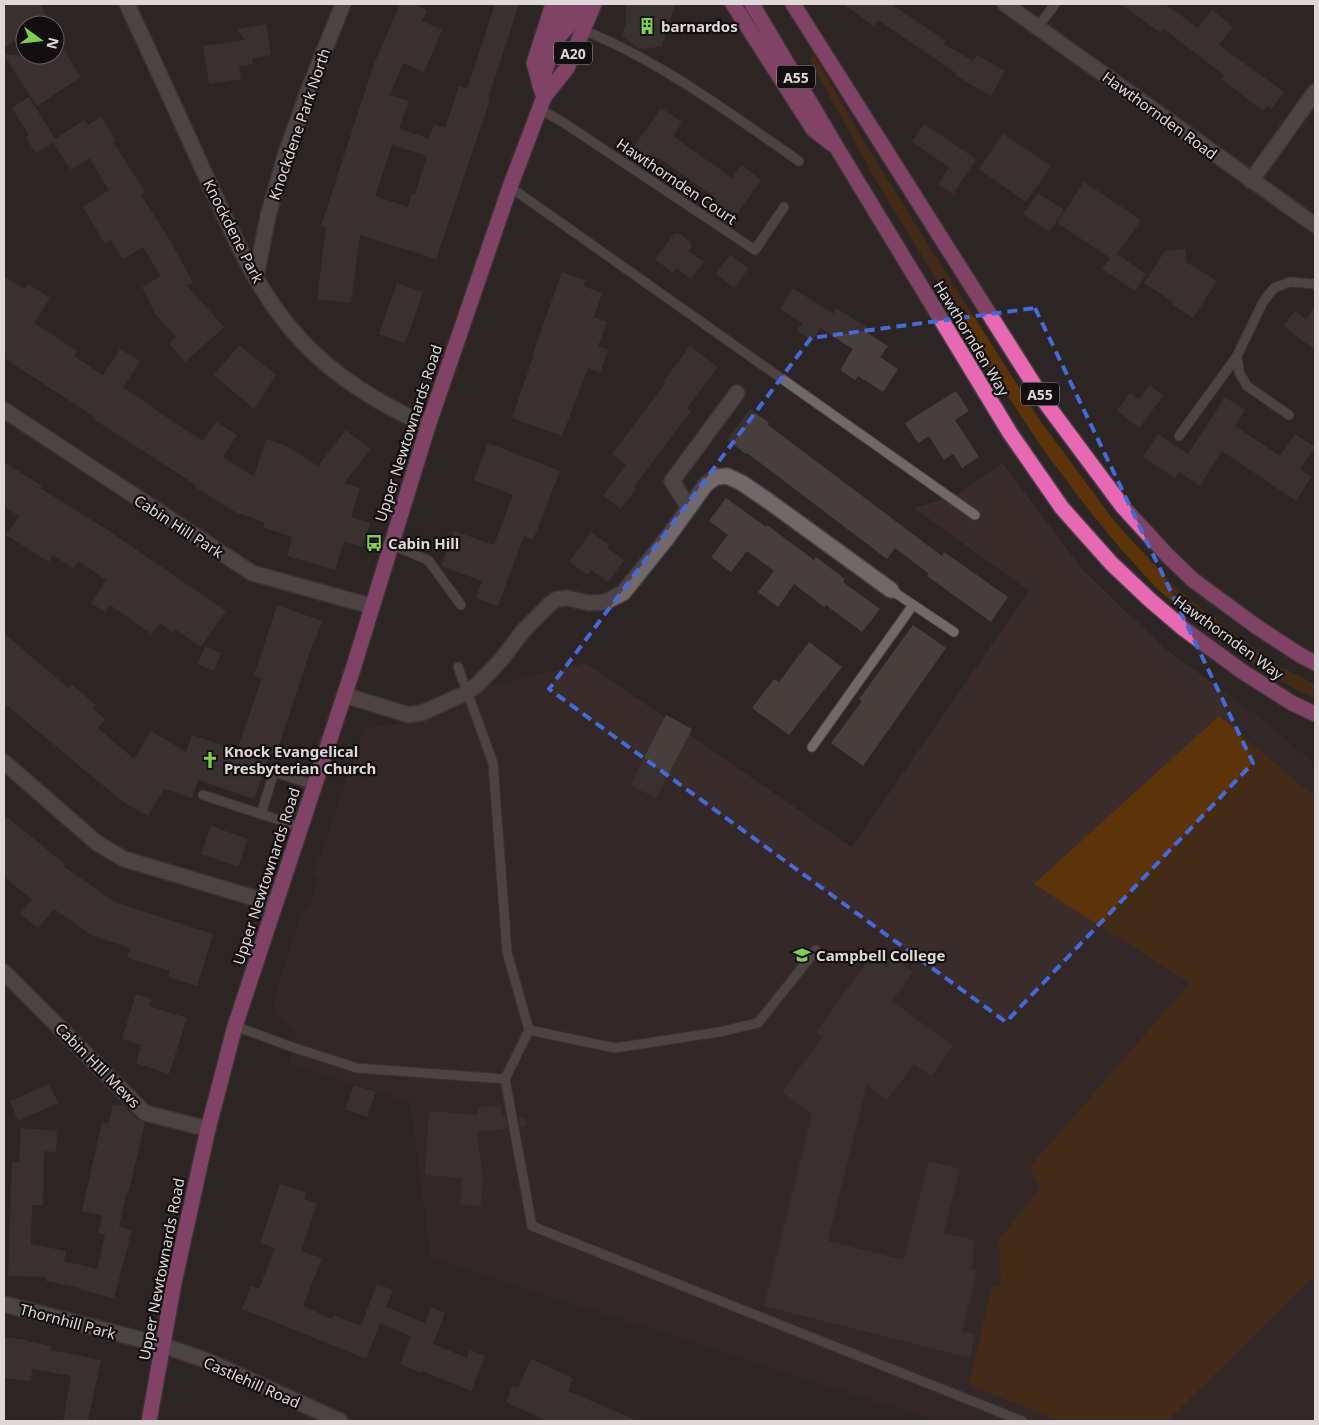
<svg xmlns="http://www.w3.org/2000/svg" width="1319" height="1425" viewBox="0 0 1319 1425" font-family="'Noto Sans',sans-serif">
  <rect width="100%" height="100%" fill="#2d2425"/>
  <polygon fill="#3b2c2c" points="1002,463 1083,570 1163,647 1270,725 1315,765 1315,1421 937,1421 431,1258 410,1102 290,1063 296,1031 278,1017 274,1007 274,999 302,911 309,909 318,879 314,874 364,729 372,727 425,721 454,711 470,700 482,687 586,663 852,847 1029,591 914,508 957,495"/>
  <g fill="#5d3409">
    <polygon points="814,55 856,128 929,246 1039,419 1115,522 1173,585 1230,632 1277,665 1315,684 1315,698 1296,690 1250,662 1204,628 1157,589 1120,548 1088,509 1042,448 998,381 873,175 810,60"/>
    <polygon points="1219,716 1315,797 1315,1275 1167,1421 1060,1421 969,1385 992,1286 1001,1285 999,1240 1040,1188 1030,1167 1190,983 1034,884"/>
  </g>
  <g fill="#483e3c" fill-rule="evenodd">
    <polygon points="4,4 40,4 49,19 39,25 25,25 25,34 4,48"/>
    <path d="M400 4H414L427 10 422 21 442 30 424 72 403 63 390 95 409 101 399 128 429 139 434 124 445 128 459 86 466 88 468 86 495 4H519L488 99 490 100 436 259 360 235 351 303 317 299 326 228 321 226 374 64ZM392 145 427 156 415 194 412 193 408 207 375 196Z"/>
    <polygon points="626,4 675,4 662,46 644,49 638,48 622,36 626,22"/>
    <polygon points="843,4 891,4 946,41 944,44 973,61 977,55 1005,71 991,96 955,75 956,73 878,20 874,26"/>
    <polygon points="1120,4 1165,4 1198,28 1212,10 1233,27 1219,45 1284,92 1271,109 1267,106 1263,111 1221,79 1224,75 1164,29 1161,33"/>
    <polygon points="266,24 271,55 252,58 253,64 239,66 241,79 209,84 203,46 245,40 237,29"/>
    <polygon points="64,50 81,77 37,106 4,55 55,55"/>
    <polygon points="29,97 55,139 84,120 88,125 101,117 116,140 113,142 145,192 141,195 172,244 193,283 187,286 224,327 185,362 169,343 176,337 156,315 142,287 161,276 143,247 123,259 111,240 105,244 83,207 109,190 89,158 71,170 53,142 36,153 26,138 29,135 12,108"/>
    <polygon points="661,108 682,122 673,136 732,178 741,165 761,180 729,225 708,211 717,199 658,157 649,172 627,157"/>
    <polygon points="924,124 976,159 953,194 938,184 949,167 912,142"/>
    <polygon points="1003,134 1051,166 1026,202 979,169"/>
    <polygon points="1084,182 1141,220 1117,254 1146,274 1135,291 1102,269 1110,258 1057,223"/>
    <polygon points="1038,193 1064,210 1049,232 1023,214"/>
    <polygon points="674,234 680,234 691,242 691,248 689,251 704,262 691,279 676,268 673,273 655,259"/>
    <polygon points="1186,249 1186,262 1217,281 1193,318 1172,304 1173,302 1144,283 1165,251"/>
    <polygon points="730,255 749,268 734,288 716,274"/>
    <polygon points="562,272 585,280 583,286 602,293 594,317 607,322 598,346 608,350 600,373 588,368 562,436 512,418 534,354 533,353"/>
    <polygon points="4,276 24,289 28,284 50,298 34,323 77,351 74,356 103,375 120,349 140,361 123,387 154,408 154,409 203,441 216,422 237,435 223,457 254,477 266,439 285,445 318,466 346,430 371,449 344,483 360,488 351,517 370,523 362,547 344,541 335,570 287,556 292,537 263,527 265,522 237,513 195,487 196,485 95,420 96,418 4,358"/>
    <polygon points="397,283 423,292 405,343 379,334"/>
    <polygon points="793,288 833,314 836,308 868,328 866,332 888,346 880,357 898,369 883,392 858,376 855,380 840,370 853,349 820,328 812,341 797,331 802,323 780,309"/>
    <polygon points="1315,307 1315,350 1283,326 1295,311 1306,319"/>
    <polygon points="239,345 276,375 254,409 214,375"/>
    <polygon points="690,346 718,367 687,408 691,411 634,487 636,489 621,509 603,495 626,465 612,454 666,382 664,381"/>
    <polygon points="1150,385 1163,396 1139,428 1117,411 1130,393 1139,399"/>
    <polygon points="956,391 969,411 955,420 979,457 962,468 953,454 944,460 929,436 918,443 905,423"/>
    <polygon points="1225,397 1245,410 1235,426 1280,456 1295,434 1315,447 1300,469 1311,477 1296,501 1222,451 1200,486 1179,472 1175,478 1143,457 1158,434 1188,454"/>
    <polygon points="750,409 769,423 768,425 942,556 944,552 1008,597 991,622 927,576 929,574 895,548 887,559 747,453 746,454 727,440"/>
    <polygon points="488,443 560,471 533,540 524,536 498,606 476,598 482,581 441,566 454,531 494,545 513,495 474,480"/>
    <polygon points="4,462 42,486 40,488 106,529 226,611 201,647 175,629 173,633 160,623 152,634 110,605 105,612 91,603 106,580 78,561 74,569 53,555 49,562 6,535 19,516 4,506"/>
    <polygon points="726,498 766,527 767,525 814,560 816,557 845,579 843,582 880,609 862,632 826,605 824,607 794,584 778,607 758,592 774,571 747,551 731,572 711,557 728,535 709,521"/>
    <polygon points="591,532 609,545 607,548 624,560 608,582 591,570 588,575 569,562"/>
    <polygon points="277,605 322,621 314,643 313,642 276,755 270,753 254,799 198,780 192,798 164,789 148,816 123,802 4,703 4,633 68,688 71,684 96,705 93,709 105,719 98,728 134,759 151,731 186,752 192,735 237,750 262,678 254,676"/>
    <polygon points="913,625 946,648 863,766 831,743 862,701 859,699"/>
    <polygon points="809,642 842,667 789,735 752,708 774,679 779,682"/>
    <polygon points="205,646 221,653 214,671 198,664"/>
    <polygon points="666,715 692,729 656,798 630,785"/>
    <polygon points="4,815 65,864 63,866 115,902 213,934 197,986 168,977 170,971 127,958 130,948 93,936 54,909 38,928 20,914 32,899 4,877"/>
    <polygon points="211,826 248,839 238,867 201,854"/>
    <polygon points="878,947 913,972 892,1001 953,1046 931,1076 914,1064 887,1100 867,1085 828,1241 904,1260 929,1161 960,1169 944,1233 974,1240 972,1270 977,1271 962,1331 975,1334 970,1358 764,1306 812,1114 782,1092 822,1037 816,1032"/>
    <polygon points="136,994 152,999 149,1006 187,1018 169,1074 136,1063 141,1045 122,1039"/>
    <polygon points="49,1084 58,1103 18,1121 10,1101"/>
    <polygon points="354,1085 376,1092 367,1117 345,1109"/>
    <polygon points="121,1103 138,1120 145,1123 129,1191 127,1191 119,1227 132,1230 114,1298 80,1290 80,1288 46,1281 46,1277 8,1276 12,1162 19,1162 21,1128 57,1131 56,1152 44,1151 43,1205 32,1205 31,1244 66,1251 64,1261 97,1269 105,1235 98,1233 102,1216 82,1211 102,1122 108,1124 113,1105 121,1106"/>
    <polygon points="500,1105 502,1116 506,1117 508,1128 477,1132 483,1178 481,1206 460,1204 462,1178 425,1175 429,1111 478,1115 478,1108"/>
    <polygon points="518,1118 526,1118 526,1126 520,1127"/>
    <polygon points="280,1184 306,1192 304,1199 317,1203 301,1251 322,1258 303,1306 332,1319 333,1315 361,1326 377,1284 393,1290 386,1307 425,1323 431,1307 445,1313 433,1344 467,1358 470,1350 485,1356 471,1391 423,1371 422,1373 400,1364 411,1336 380,1323 366,1359 242,1309 251,1286 259,1289 275,1248 260,1243"/>
    <polygon points="4,1337 27,1340 27,1341 52,1346 51,1350 101,1360 88,1421 63,1421 71,1376 32,1369 31,1381 4,1378"/>
    <polygon points="531,1359 573,1378 568,1391 638,1421 547,1421 506,1402 513,1385 518,1387"/>
  </g>
  <g fill="none" stroke-linecap="round" stroke-linejoin="round">
    <g stroke="#494243" stroke-width="11">
      <g id="lane">
        <polyline points="1038,27 1055,4"/>
        <path d="M583 30C662 62 729 113 799 161"/>
        <polyline points="539,109 561,121 755,250 784,207"/>
        <polyline points="510,187 975,515"/>
        <polyline points="1237,356 1239,372 1247,386 1289,415"/>
        <polyline points="1179,436 1237,356 1263,302 1274,288 1290,282 1315,284"/>
        <polyline points="390,544 428,560 461,605"/>
        <polyline points="891,590 954,632"/>
        <polyline points="458,667 493,763 507,952 529,1030 505,1079"/>
        <polyline points="812,747 913,605"/>
        <polyline points="203,795 300,827"/>
        <polyline points="261,814 274,772 314,785"/>
        <polyline points="235,1026 292,1047 357,1068 505,1079 532,1226 1022,1421"/>
        <polyline points="529,1030 615,1048 719,1032 758,1023 816,950"/>
      </g>
    </g>
    <g stroke="#494243" stroke-width="18">
      <g id="street">
        <path d="M127 4C153 60 179 116 204 172 231 230 256 292 300 339 336 378 380 404 428 426"/>
        <polyline points="1005,4 1315,225"/>
        <polyline points="1251,181 1315,92"/>
        <polyline points="256,277 268,216 286,153 310,86 343,4"/>
        <polyline points="4,410 252,573 371,606"/>
        <polyline points="689,508 672,481 737,393"/>
        <polyline points="344,695 409,715 422,713 464,694 477,685 501,660 524,630 550,604 557,599 567,598 589,603 605,602 623,593 667,538 706,484 716,477 727,476 742,483 767,500 891,590"/>
        <polyline points="4,762 97,843 124,859 275,904"/>
        <polyline points="4,972 145,1113 208,1129"/>
        <polyline points="4,1304 162,1345"/>
      </g>
    </g>
    <g stroke="#494243" stroke-width="18">
      <polyline id="secondary" points="162,1345 208,1361 340,1421"/>
    </g>
    <g stroke="#494243" stroke-width="18">
      <g id="highway">
        <polyline points="733,4 813,129 832,144"/>
        <polyline points="752,4 837,148 1010,433 1062,508 1111,563 1150,600 1184,629 1243,672 1292,703 1315,714"/>
        <polyline points="793,4 1045,402 1123,507 1168,556 1193,580 1257,627 1300,655 1315,663"/>
        <polyline points="555,41 571,23 578,4"/>
        <polyline points="540,85 534,63 553,4"/>
        <polyline points="544,97 540,86 555,41 556,26 564,4"/>
        <polyline points="149,1421 174,1283 208,1129 235,1026 353,669 428,426 510,187 544,97 567,68 594,4"/>
      </g>
    </g>
    <use href="#lane" stroke="#736869" stroke-width="9"/>
    <use href="#street" stroke="#736869" stroke-width="15"/>
    <use href="#secondary" stroke="#736869" stroke-width="15"/>
    <use href="#highway" stroke="#e769b3" stroke-width="15"/>
  </g>
  <path d="M0 0H1319V1425H0ZM1035 308 1253 763 1006 1022 549 689 811 338Z" fill="#2d2425" fill-opacity=".55" fill-rule="evenodd"/>
  <path fill="none" stroke="#446ad8" stroke-width="4" stroke-dasharray="10 6" stroke-linejoin="round" d="M1035 308 1253 763 1006 1022 549 689 811 338Z"/>
  <defs>
    <g id="building-bare" transform="scale(1.35)"><path d="M-4-6H4V6H1V3H-1V6H-4ZM-2.5-4.3h1.7v1.8h-1.7ZM.8-4.3h1.7v1.8H.8ZM-2.5-1h1.7V.8h-1.7ZM.8-1h1.7V.8H.8Z" fill="#7fd052" stroke="#130e0f" stroke-width="2.5" paint-order="stroke"/></g>
    <g id="bus-bare" transform="scale(1.35)"><path d="M-5-6H5V4H4V6H2V4H-2V6H-4V4H-5ZM-3.5-4V0h7V-4ZM-3.5 1.2v1.5H-2V1.2ZM2 1.2v1.5H3.5V1.2Z" fill="#7fd052" stroke="#130e0f" stroke-width="2.5" paint-order="stroke"/></g>
    <g id="church-bare" transform="scale(1.35)"><path d="M-1.2-6h2.4v3.5h3.3v2.4h-3.3V6h-2.4V-.1h-3.3v-2.4h3.3Z" fill="#7fd052" stroke="#130e0f" stroke-width="2.5" paint-order="stroke"/></g>
    <g id="school-bare" transform="scale(1.35)"><path d="M0-5L7-2L0 1L-7-2ZM-4 1L0 2.5L4 1V4Q0 6-4 4Z" fill="#7fd052" stroke="#130e0f" stroke-width="2.5" paint-order="stroke"/></g>
  </defs>
  <g fill-rule="evenodd">
    <use href="#building-bare" x="647" y="26"/>
    <use href="#bus-bare" x="374" y="543"/>
    <use href="#church-bare" x="210" y="760"/>
    <use href="#school-bare" x="802" y="955"/>
  </g>
  <g text-anchor="middle" dominant-baseline="central" stroke-width="4.5" stroke-linejoin="round" paint-order="stroke">
    <g fill="#130e0f" stroke="#a19b9c" stroke-width="1">
      <rect x="554" y="41.5" width="38" height="23" rx="4"/>
      <rect x="777" y="65.5" width="38" height="23" rx="4"/>
      <rect x="1021" y="382.5" width="38" height="23" rx="4"/>
    </g>
    <g font-size="14" font-weight="bold" fill="#ded8d8">
      <text x="573" y="53">A20</text>
      <text x="796" y="77">A55</text>
      <text x="1040" y="394">A55</text>
    </g>
    <g font-size="15" font-weight="bold" fill="#ded8d8" stroke="#130e0f" text-anchor="start">
      <text x="661" y="26">barnardos</text>
      <text x="388" y="543">Cabin Hill</text>
      <text x="224" y="751">Knock Evangelical<tspan x="224" dy="17">Presbyterian Church</tspan></text>
      <text x="816" y="955">Campbell College</text>
    </g>
    <g font-size="15" fill="#ded8d8" stroke="#130e0f">
      <text transform="translate(1160 115) rotate(36)">Hawthornden Road</text>
      <text transform="translate(299 124) rotate(-71)">Knockdene Park North</text>
      <text transform="translate(677 181) rotate(34)">Hawthornden Court</text>
      <text transform="translate(234 231) rotate(63)">Knockdene Park</text>
      <text transform="translate(972 338) rotate(59)">Hawthornden Way</text>
      <text transform="translate(408 433) rotate(-72)">Upper Newtownards Road</text>
      <text transform="translate(179 526) rotate(33)">Cabin Hill Park</text>
      <text transform="translate(1229 637) rotate(36)">Hawthornden Way</text>
      <text transform="translate(266 876) rotate(-72)">Upper Newtownards Road</text>
      <text transform="translate(98 1065) rotate(45)">Cabin HIll Mews</text>
      <text transform="translate(161 1269) rotate(-79)">Upper Newtownards Road</text>
      <text transform="translate(68 1321) rotate(15)">Thornhill Park</text>
      <text transform="translate(252 1382) rotate(24)">Castlehill Road</text>
    </g>
  </g>
  <rect width="1319" height="1425" fill="none" stroke="#ded8d8" stroke-width="10"/>
  <g transform="translate(40 40) rotate(105)"><circle r="24" fill="#130e0f" stroke="#645f5f"/>
  <path d="M0-4L9 19L0 12L-9 19Z" fill="#7fd052"/>
  <text y="-8" font-size="14" font-weight="bold" text-anchor="middle" fill="#ded8d8">N</text>
  </g>
</svg>
